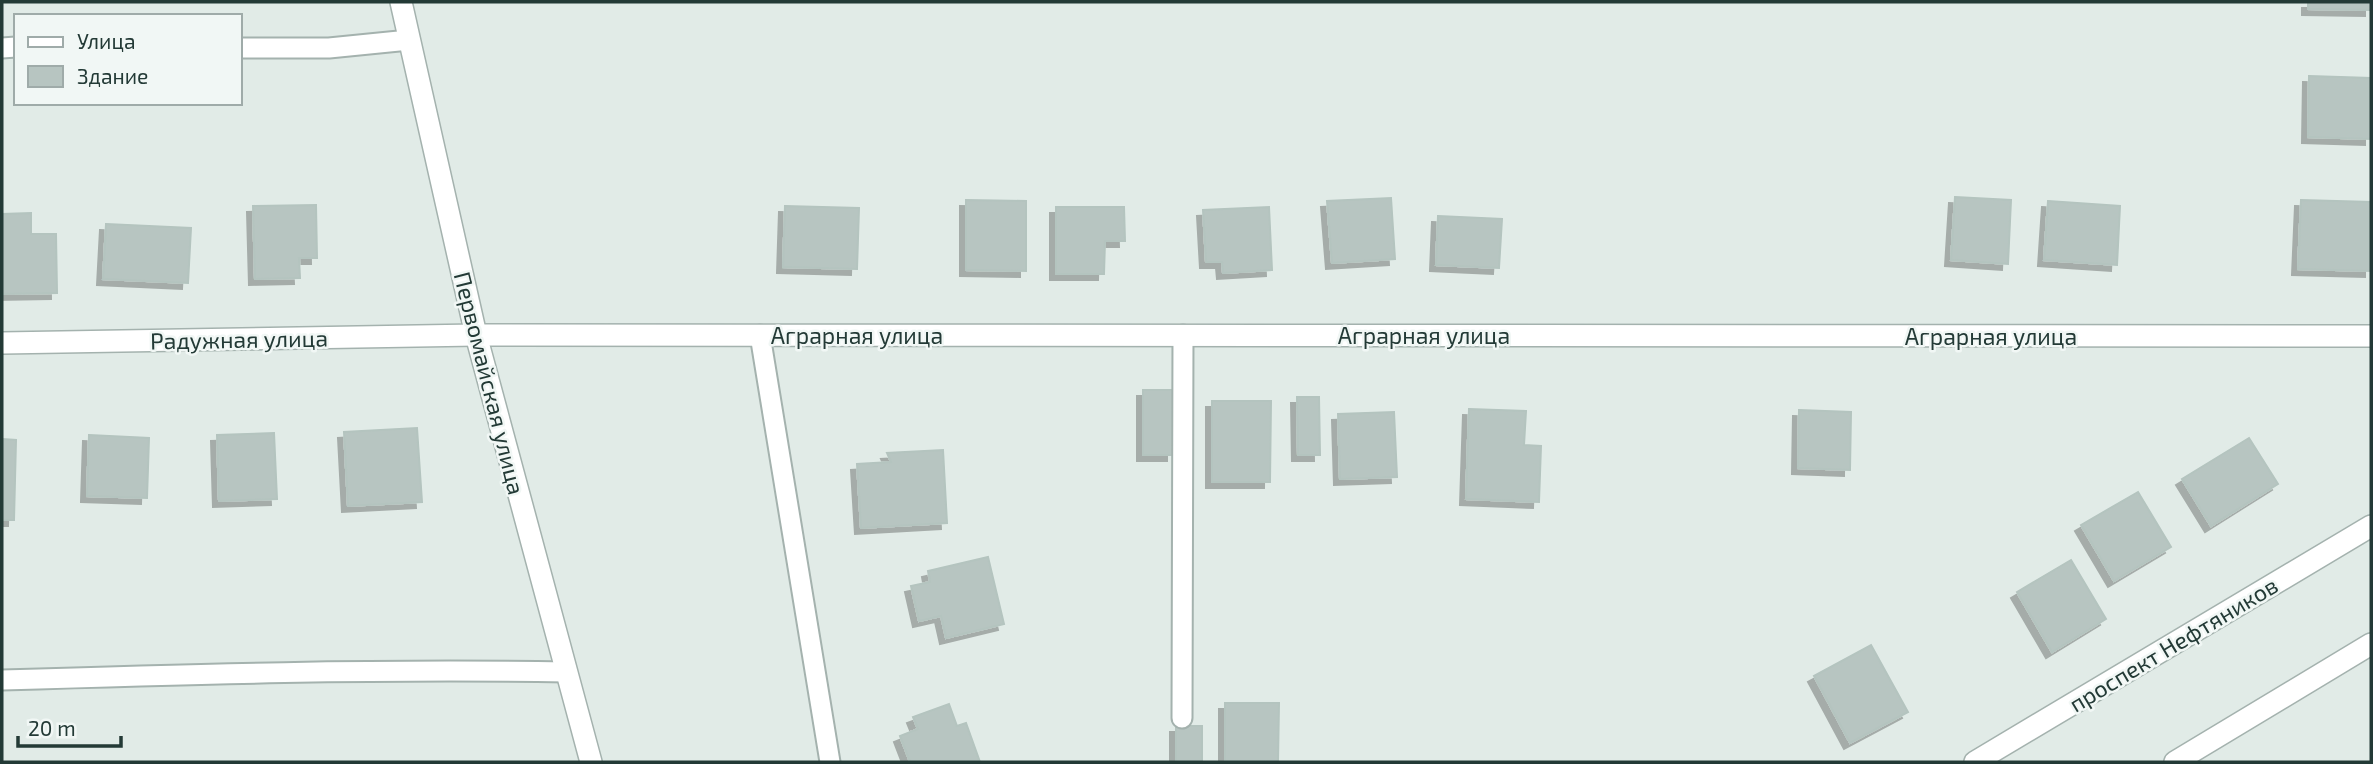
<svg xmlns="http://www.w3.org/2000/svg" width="2373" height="764" viewBox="0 0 2373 764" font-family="'Exo 2',sans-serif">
  <defs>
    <filter id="shadow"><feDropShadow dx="-6" dy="6" stdDeviation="0" flood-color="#0004"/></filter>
  </defs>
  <rect width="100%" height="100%" fill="#e1ebe7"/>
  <g fill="#b7c5c1" stroke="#b4c4bf" stroke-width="2" filter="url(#shadow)">
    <polygon points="2308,2 2371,2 2371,10 2308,9"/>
    <polygon points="2309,76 2371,78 2371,139 2308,137"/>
    <polygon points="1955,197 2011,200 2008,264 1951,260"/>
    <polygon points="1391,198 1395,259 1332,263 1327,201"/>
    <polygon points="966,200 1026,201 1026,271 966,270"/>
    <polygon points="2301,200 2371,202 2371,271 2298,269"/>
    <polygon points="2048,201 2120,206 2117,265 2044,260"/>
    <polygon points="316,205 317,258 299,258 300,278 255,279 253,206"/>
    <polygon points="785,206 859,208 857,269 783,267"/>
    <polygon points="1056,207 1124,207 1125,241 1105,241 1104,274 1056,274"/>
    <polygon points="1269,207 1272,270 1223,273 1222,262 1206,262 1203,210"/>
    <polygon points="31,213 31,234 56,234 57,293 2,294 2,214"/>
    <polygon points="1438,216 1502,219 1499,268 1436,265"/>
    <polygon points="106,224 191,228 188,283 103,279"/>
    <rect x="1143" y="390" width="30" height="65"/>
    <polygon points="1297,397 1319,397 1320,455 1298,455"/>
    <polygon points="1212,401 1271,401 1270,482 1212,482"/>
    <polygon points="1469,409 1526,411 1524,445 1541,446 1539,502 1466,499"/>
    <polygon points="1799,410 1851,412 1850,470 1798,468"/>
    <polygon points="1394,412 1397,477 1340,479 1338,414"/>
    <polygon points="417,428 422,502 348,506 344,432"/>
    <polygon points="274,433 277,499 219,501 217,435"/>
    <polygon points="89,435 149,438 147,498 87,496"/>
    <polygon points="2249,438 2278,484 2211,526 2182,479"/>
    <polygon points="2,439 16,440 14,520 2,520"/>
    <polygon points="943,450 947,523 861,528 857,464 891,462 887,453"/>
    <polygon points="2138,492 2171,547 2114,581 2081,525"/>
    <polygon points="988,557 1004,624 946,638 941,616 919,621 911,586 930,582 928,571"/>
    <polygon points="2071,560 2106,619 2052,652 2017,592"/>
    <polygon points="1871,645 1908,712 1850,743 1814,676"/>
    <polygon points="1225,703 1279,703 1278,762 1225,761"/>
    <polygon points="949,704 957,726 966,723 980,762 910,762 900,736 918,729 913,717"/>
    <rect x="1176" y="726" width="26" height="36"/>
  </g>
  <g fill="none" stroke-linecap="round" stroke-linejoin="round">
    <g stroke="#a4b2ae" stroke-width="23">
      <g id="service">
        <polyline points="2,48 16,47"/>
        <polyline points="240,48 329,48 409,40"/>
        <polyline points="760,335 830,762"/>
        <path d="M2 680C190 674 378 669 566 672"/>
        <polyline points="1182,718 1183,335"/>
      </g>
    </g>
    <g stroke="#a4b2ae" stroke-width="24">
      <g id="minor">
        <polyline points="401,2 476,335 591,762"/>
        <polyline points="2,343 476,335 2371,336"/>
        <polyline points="1975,762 2371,526"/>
        <polyline points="2175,762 2371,644"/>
      </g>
    </g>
    <use href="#service" stroke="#fff" stroke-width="19"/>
    <use href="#minor" stroke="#fff" stroke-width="21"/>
  </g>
  <g text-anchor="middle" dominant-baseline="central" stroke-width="5" stroke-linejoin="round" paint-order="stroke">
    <g font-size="23" fill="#233a36" stroke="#f1f7f5">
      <text x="857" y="335">Аграрная улица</text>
      <text x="1424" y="335">Аграрная улица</text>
      <text x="1991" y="336">Аграрная улица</text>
      <text transform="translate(239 339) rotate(-1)">Радужная улица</text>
      <text transform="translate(490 383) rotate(76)">Первомайская улица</text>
      <text transform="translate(2173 644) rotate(-31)">проспект Нефтяников</text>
    </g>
  </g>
  <rect width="2373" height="764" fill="none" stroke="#233a36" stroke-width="7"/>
  <rect x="14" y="14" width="228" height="91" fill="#f1f7f5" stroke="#9faba9" stroke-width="2"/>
  <rect x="28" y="37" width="35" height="10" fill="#ffffff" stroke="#9faba9" stroke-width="2"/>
  <text x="77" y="49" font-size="21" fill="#233a36">Улица</text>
  <rect x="28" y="66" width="35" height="21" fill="#b7c5c1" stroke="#9faba9" stroke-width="2"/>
  <text x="77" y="84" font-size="21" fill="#233a36">Здание</text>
  <path d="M18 736v10h103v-10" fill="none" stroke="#233a36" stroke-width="3.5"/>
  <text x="28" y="736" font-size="21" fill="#233a36" stroke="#f1f7f5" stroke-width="5" paint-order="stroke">20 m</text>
</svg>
